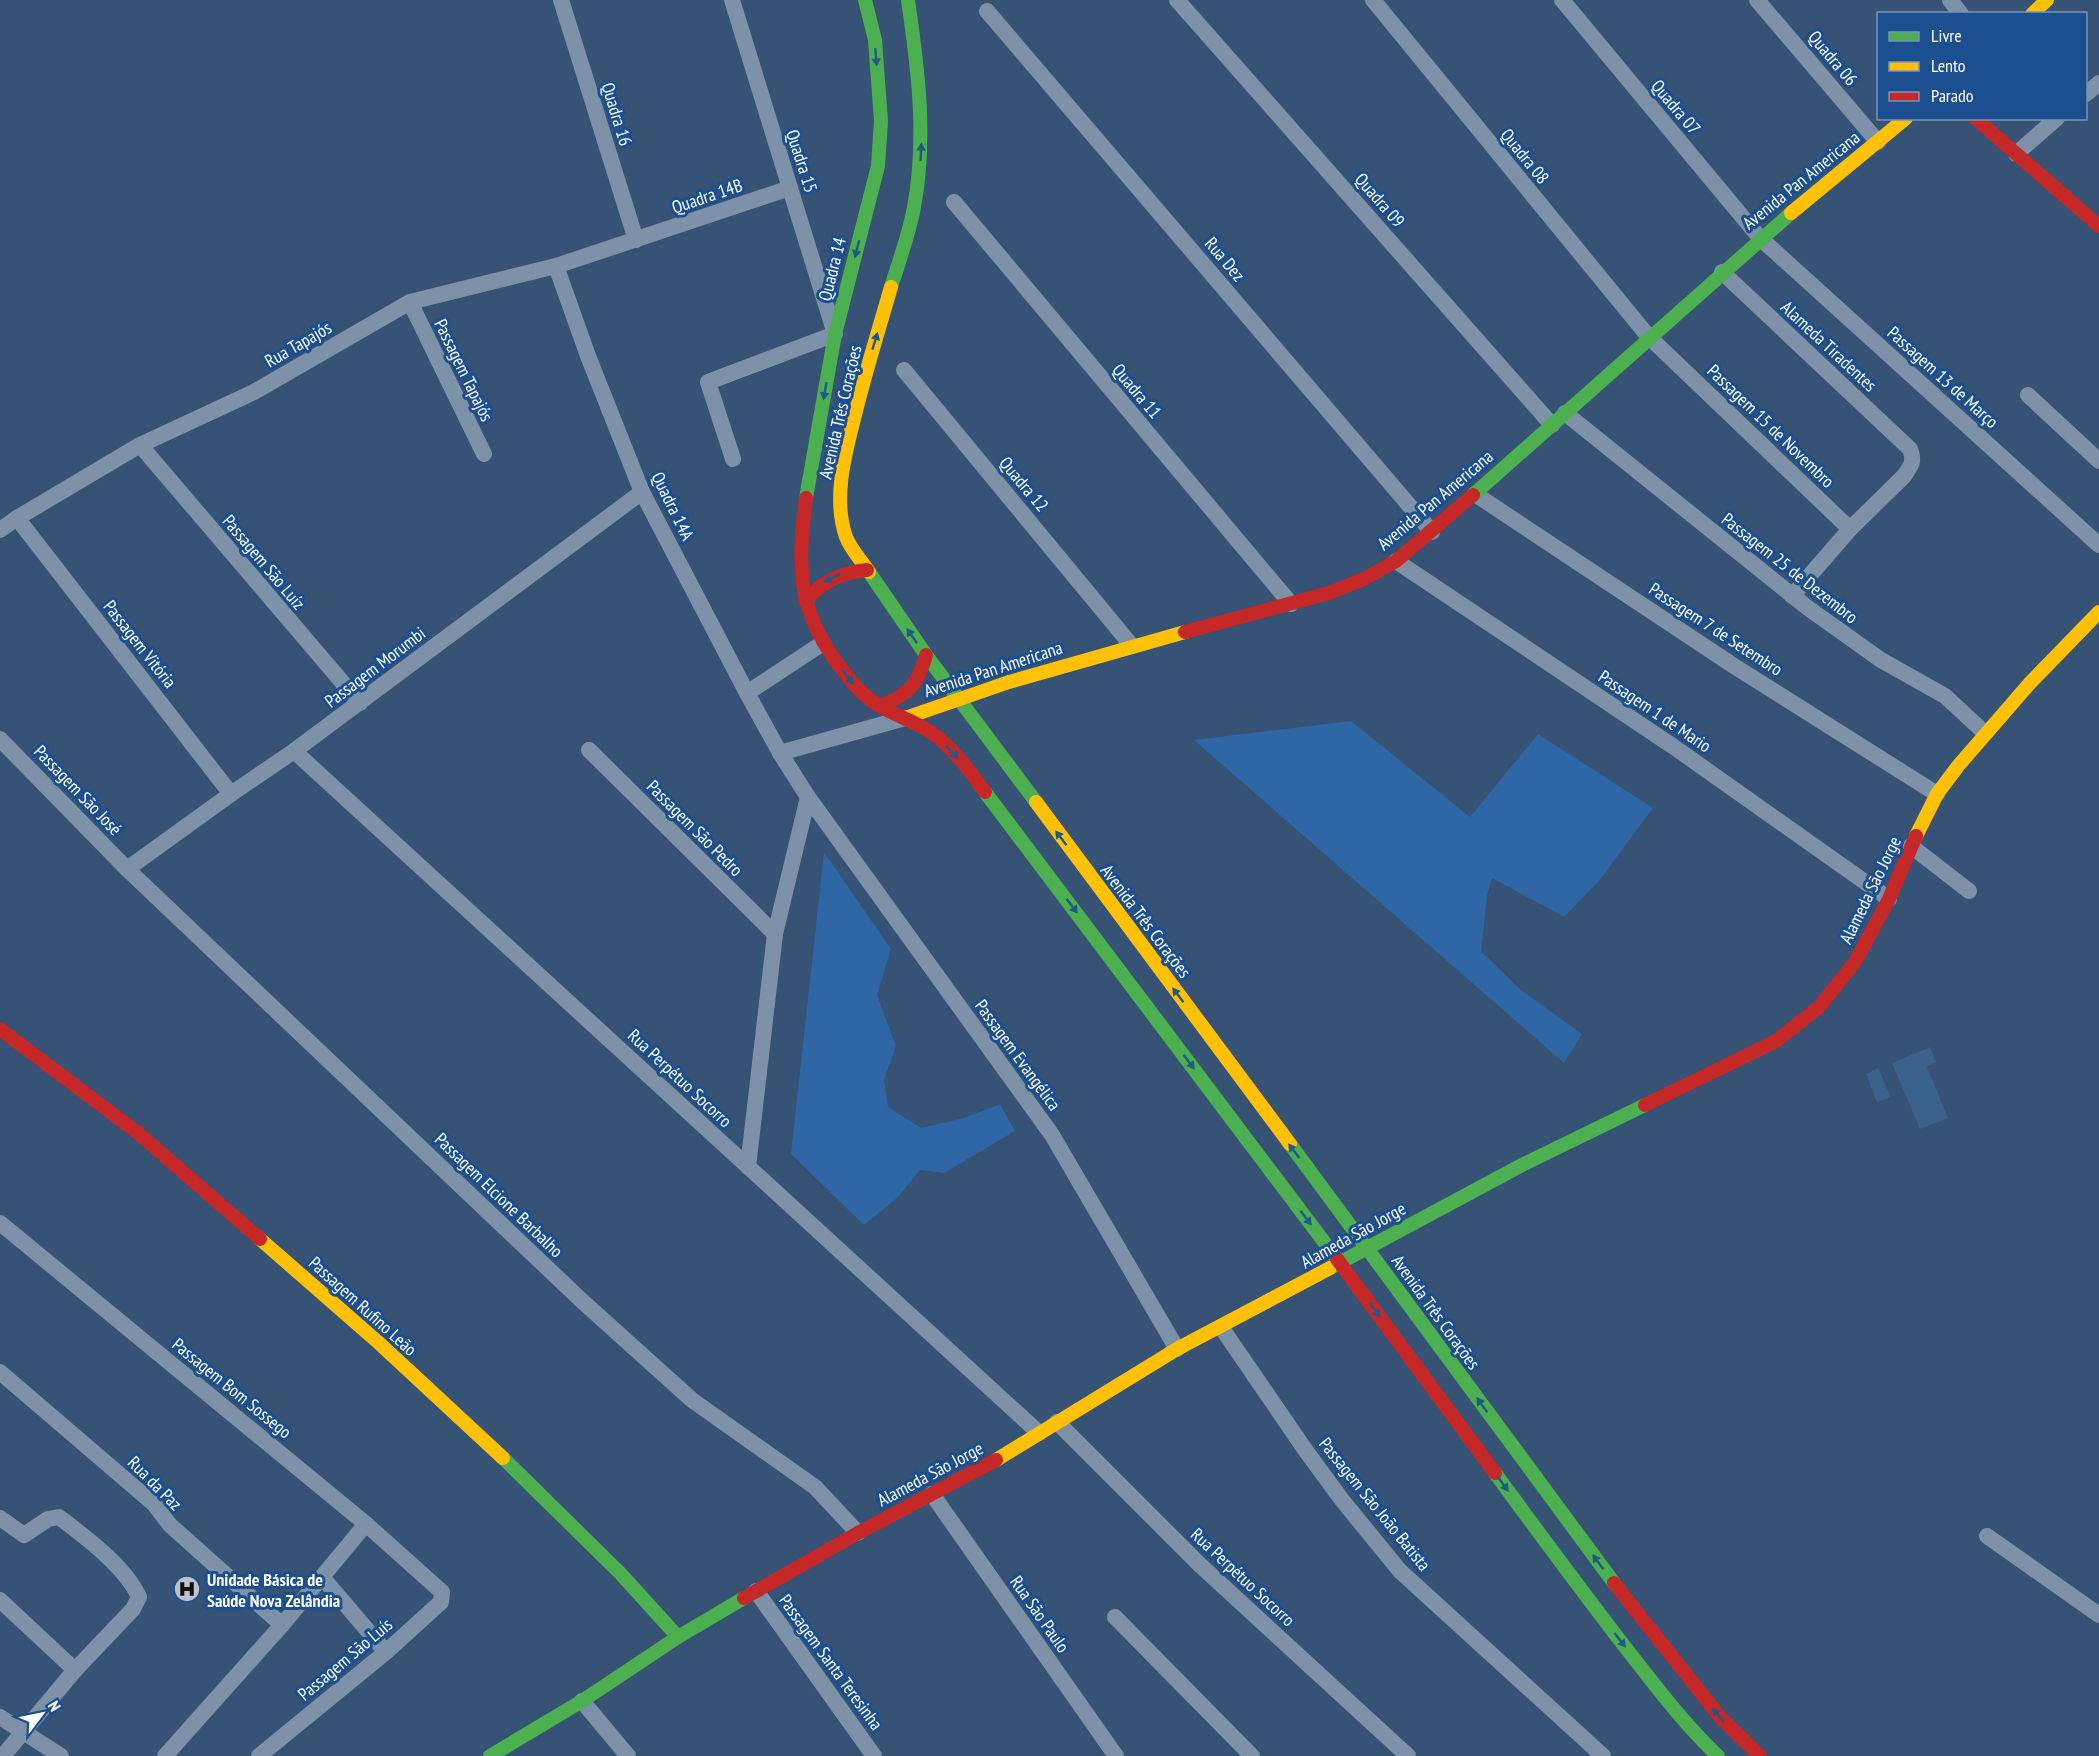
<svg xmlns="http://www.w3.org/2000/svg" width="2099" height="1756" viewBox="0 0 2099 1756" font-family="'PT Sans Narrow',sans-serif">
  <rect width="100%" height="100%" fill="#365274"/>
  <g fill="#2f66a5">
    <polygon points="1351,721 1470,817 1538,734 1653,808 1599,881 1564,917 1492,878 1487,896 1481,951 1521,990 1582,1034 1564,1063 1194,740"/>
    <polygon points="824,852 891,949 877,995 896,1046 884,1080 888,1107 921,1128 964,1118 1000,1104 1015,1131 944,1173 920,1170 897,1198 864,1225 791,1154"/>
  </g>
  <g fill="#3b618d">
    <polygon points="1930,1047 1936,1062 1927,1067 1948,1118 1920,1129 1892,1063"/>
    <polygon points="1878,1068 1891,1097 1877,1102 1866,1074"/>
  </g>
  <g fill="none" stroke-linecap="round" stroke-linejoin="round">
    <g stroke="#7d92a8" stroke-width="16">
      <polyline points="561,0 636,240"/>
      <polyline points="732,0 835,334 708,382 733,459"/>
      <polyline points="1177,0 1552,425"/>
      <polyline points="1373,0 1648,336 1850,529"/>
      <polyline points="1562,0 1760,238 2099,545"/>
      <polyline points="1757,0 1878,142"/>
      <polyline points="1950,0 1961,14"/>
      <polyline points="987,11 1432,532"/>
      <polyline points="2086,94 2099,83"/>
      <polyline points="2016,154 2057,118"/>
      <polyline points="954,202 1291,604"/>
      <polyline points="556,266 588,356 642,492 747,693 780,753 808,797 1052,1135 1177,1349"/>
      <path d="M1722 272 1910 449C1915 461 1911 466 1904 476L1850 529 1792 596"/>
      <polyline points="410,302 484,454"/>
      <polyline points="904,370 1132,646"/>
      <polyline points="2028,395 2099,461"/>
      <polyline points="1565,413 1808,608 1881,660 1945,696 1985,733"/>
      <polyline points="140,445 360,703"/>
      <polyline points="1475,494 1734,666 1937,794"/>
      <polyline points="17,518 231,794"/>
      <polyline points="0,530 17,518 140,445 254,392 410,302 556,266 790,188"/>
      <polyline points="1396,561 1674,747 1889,899"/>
      <polyline points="747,693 823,643"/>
      <polyline points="0,739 127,869 581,1300 692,1400 815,1487 858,1533"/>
      <polyline points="589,750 775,934"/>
      <polyline points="294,751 1039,1433"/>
      <polyline points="780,753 905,718"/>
      <polyline points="1911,846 1969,891"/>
      <polyline points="127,869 231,794 294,751 642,492"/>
      <polyline points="748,1167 775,934 808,797"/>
      <polyline points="0,1223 366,1524 442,1592 441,1602 386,1652 259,1756"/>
      <polyline points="1221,1327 1306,1451 1342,1500 1400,1571 1603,1756"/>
      <polyline points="0,1372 154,1504 170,1525 282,1625"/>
      <polyline points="1057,1422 1200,1565 1408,1756"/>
      <polyline points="932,1494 1116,1756"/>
      <path d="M0 1518 24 1535 48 1519 59 1517C85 1537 125 1566 139 1597L133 1609 75 1670 3 1756"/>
      <polyline points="1987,1536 2099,1615"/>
      <polyline points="322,1577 386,1652"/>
      <polyline points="756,1591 874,1756"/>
      <polyline points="0,1600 75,1670"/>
      <polyline points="1115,1617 1252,1756"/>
      <polyline points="582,1701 628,1756"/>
      <polyline points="0,1717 61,1756"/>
      <polyline points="165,1756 282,1625 366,1524"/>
    </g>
    <g stroke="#4caf50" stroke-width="14">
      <path d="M891 287C899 261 909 235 914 207 927 138 918 69 908 0"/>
      <polyline points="1473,495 1791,213"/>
      <polyline points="806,498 835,334 878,166 881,121 875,40 865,0"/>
      <polyline points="869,572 926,655 1036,802"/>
      <polyline points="985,792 1337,1259"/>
      <polyline points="1290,1144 1614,1583"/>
      <polyline points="1330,1268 1522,1165 1645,1105"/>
      <polyline points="503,1458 621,1574 678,1637"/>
      <path d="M1495 1473C1539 1533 1583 1593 1629 1652 1657 1688 1685 1725 1718 1756"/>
      <polyline points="490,1756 582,1701 678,1637 744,1598"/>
    </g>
    <g stroke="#ffc107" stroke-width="14">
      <polyline points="2032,14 2047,0"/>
      <polyline points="1791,213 1906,118"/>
      <path d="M869 572C862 561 851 550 846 537 832 497 846 451 856 411 866 370 879 329 891 287"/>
      <polyline points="905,718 1009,682 1185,632"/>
      <polyline points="1036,802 1290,1144"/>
      <polyline points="1916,836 1937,794 1958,766 2029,684 2099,612"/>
      <polyline points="260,1239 379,1343 503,1458"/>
      <polyline points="996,1460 1177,1349 1330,1268"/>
    </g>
    <g stroke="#c62828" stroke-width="14">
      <polyline points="1975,118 2099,226"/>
      <path d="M806 498C798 562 796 605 835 660 846 675 857 690 872 701 889 713 911 720 929 731 952 746 969 770 985 792"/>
      <path d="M805 601C823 581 840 573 867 570"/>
      <polyline points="1185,632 1329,593 1364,579 1396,561 1473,495"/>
      <path d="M880 706C908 695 918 685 926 655"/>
      <polyline points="0,1029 138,1133 260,1239"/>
      <polyline points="1645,1105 1776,1041 1819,1007 1855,962 1889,899 1916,836"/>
      <polyline points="1337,1259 1495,1473"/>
      <polyline points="1614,1583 1720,1717 1760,1756"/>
      <polyline points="744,1598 858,1533 996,1460"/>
    </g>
  </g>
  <defs><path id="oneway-solid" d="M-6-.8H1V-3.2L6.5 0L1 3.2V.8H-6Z" transform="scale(1.5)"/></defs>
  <g fill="#205989">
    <use href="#oneway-solid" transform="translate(876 57) rotate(85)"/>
    <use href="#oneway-solid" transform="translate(921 152) rotate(-87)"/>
    <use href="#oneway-solid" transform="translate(857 249) rotate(104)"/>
    <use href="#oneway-solid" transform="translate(875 341) rotate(-73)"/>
    <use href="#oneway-solid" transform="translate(825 391) rotate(100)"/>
    <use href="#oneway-solid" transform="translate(832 578) rotate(153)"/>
    <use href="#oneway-solid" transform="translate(912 636) rotate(-125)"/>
    <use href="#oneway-solid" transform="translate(848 677) rotate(52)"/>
    <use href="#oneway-solid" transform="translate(952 752) rotate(46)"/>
    <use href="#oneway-solid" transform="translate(1061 838) rotate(-127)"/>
    <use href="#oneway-solid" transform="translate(1072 906) rotate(53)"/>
    <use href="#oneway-solid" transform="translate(1178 995) rotate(-127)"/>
    <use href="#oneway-solid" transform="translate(1189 1062) rotate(53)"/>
    <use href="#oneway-solid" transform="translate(1294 1151) rotate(-127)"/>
    <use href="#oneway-solid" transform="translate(1306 1218) rotate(53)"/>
    <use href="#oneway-solid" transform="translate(1375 1310) rotate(54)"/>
    <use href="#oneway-solid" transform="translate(1482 1405) rotate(-126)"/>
    <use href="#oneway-solid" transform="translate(1503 1484) rotate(54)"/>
    <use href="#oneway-solid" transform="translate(1598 1562) rotate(-126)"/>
    <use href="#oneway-solid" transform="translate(1620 1640) rotate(52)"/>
    <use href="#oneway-solid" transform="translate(1718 1715) rotate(-132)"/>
  </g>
  <defs>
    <g id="hospital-disc" transform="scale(1.35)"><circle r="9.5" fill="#b9c2ce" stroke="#1b4f8f"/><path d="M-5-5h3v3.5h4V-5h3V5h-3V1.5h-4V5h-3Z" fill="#111"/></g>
  </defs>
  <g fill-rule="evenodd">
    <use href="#hospital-disc" x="187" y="1589"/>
  </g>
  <g text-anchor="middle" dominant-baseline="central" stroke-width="6" stroke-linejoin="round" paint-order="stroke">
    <g font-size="18" fill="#fff" stroke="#1b4f8f">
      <text transform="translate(1833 58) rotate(50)">Quadra 06</text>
      <text transform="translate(1676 107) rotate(50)">Quadra 07</text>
      <text transform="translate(617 114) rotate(73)">Quadra 16</text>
      <text transform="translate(1525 156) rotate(51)">Quadra 08</text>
      <text transform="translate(802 161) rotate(72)">Quadra 15</text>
      <text transform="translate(1801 180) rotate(-39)">Avenida Pan Americana</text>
      <text transform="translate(707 196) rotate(-19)">Quadra 14B</text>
      <text transform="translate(1380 200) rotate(49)">Quadra 09</text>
      <text transform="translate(1225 259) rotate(50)">Rua Dez</text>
      <text transform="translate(832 269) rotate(-76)">Quadra 14</text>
      <text transform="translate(298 344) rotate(-30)">Rua Tapajós</text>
      <text transform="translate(1829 346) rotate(43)">Alameda Tiradentes</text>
      <text transform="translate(464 370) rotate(64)">Passagem Tapajós</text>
      <text transform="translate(1943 377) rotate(42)">Passagem 13 de Março</text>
      <text transform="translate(1137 391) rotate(50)">Quadra 11</text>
      <text transform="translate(840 412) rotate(-77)">Avenida Três Corações</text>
      <text transform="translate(1771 426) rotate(44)">Passagem 15 de Novembro</text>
      <text transform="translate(1024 484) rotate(50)">Quadra 12</text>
      <text transform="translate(1435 500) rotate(-40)">Avenida Pan Americana</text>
      <text transform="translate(673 506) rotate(64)">Quadra 14A</text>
      <text transform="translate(264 562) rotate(50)">Passagem São Luíz</text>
      <text transform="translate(1790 568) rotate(38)">Passagem 25 de Dezembro</text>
      <text transform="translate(1716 629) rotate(33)">Passagem 7 de Setembro</text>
      <text transform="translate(140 644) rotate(52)">Passagem Vitória</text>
      <text transform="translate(375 667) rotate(-37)">Passagem Morumbi</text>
      <text transform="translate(993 669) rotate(-18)">Avenida Pan Americana</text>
      <text transform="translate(1655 711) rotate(34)">Passagem 1 de Mario</text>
      <text transform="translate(78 790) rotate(46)">Passagem São José</text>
      <text transform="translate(695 828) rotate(45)">Passagem São Pedro</text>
      <text transform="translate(1870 890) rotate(-64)">Alameda São Jorge</text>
      <text transform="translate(1146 921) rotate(53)">Avenida Três Corações</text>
      <text transform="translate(1018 1055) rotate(54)">Passagem Evangélica</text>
      <text transform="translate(680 1078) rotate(43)">Rua Perpétuo Socorro</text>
      <text transform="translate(499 1195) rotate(44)">Passagem Elcione Barbalho</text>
      <text transform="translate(1353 1235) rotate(-29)">Alameda São Jorge</text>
      <text transform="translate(363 1306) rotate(42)">Passagem Rufino Leão</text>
      <text transform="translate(1436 1312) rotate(54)">Avenida Três Corações</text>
      <text transform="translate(232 1388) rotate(39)">Passagem Bom Sossego</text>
      <text transform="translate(930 1474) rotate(-28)">Alameda São Jorge</text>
      <text transform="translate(155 1483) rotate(45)">Rua da Paz</text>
      <text transform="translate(1375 1504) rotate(51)">Passagem São João Batista</text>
      <text transform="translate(1243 1577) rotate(43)">Rua Perpétuo Socorro</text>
      <text transform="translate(1040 1614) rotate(55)">Rua São Paulo</text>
      <text transform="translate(345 1659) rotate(-40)">Passagem São Luís</text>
      <text transform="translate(831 1662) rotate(54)">Passagem Santa Teresinha</text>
    </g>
    <g font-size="18" font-weight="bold" fill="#fff" stroke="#1b4f8f" text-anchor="start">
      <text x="207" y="1579">Unidade Básica de<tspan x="207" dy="21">Saúde Nova Zelândia</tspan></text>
    </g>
  </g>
  <rect x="1877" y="12" width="210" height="108" fill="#1b4f8f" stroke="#7695bc" stroke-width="1.5"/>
  <rect x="1889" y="32" width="30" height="9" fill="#4caf50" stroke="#7695bc" stroke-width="1.5"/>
  <text x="1931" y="42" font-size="18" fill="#ffffff">Livre</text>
  <rect x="1889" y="62" width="30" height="9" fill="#ffc107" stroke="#7695bc" stroke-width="1.5"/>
  <text x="1931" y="72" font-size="18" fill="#ffffff">Lento</text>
  <rect x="1889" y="92" width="30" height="9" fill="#c62828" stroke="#7695bc" stroke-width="1.5"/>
  <text x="1931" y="102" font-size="18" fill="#ffffff">Parado</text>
  <g transform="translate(42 1714) rotate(58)" stroke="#1b4f8f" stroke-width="4.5" paint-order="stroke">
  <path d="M0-4.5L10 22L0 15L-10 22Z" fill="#ffffff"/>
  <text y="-9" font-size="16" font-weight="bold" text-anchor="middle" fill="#ffffff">N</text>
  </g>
</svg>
